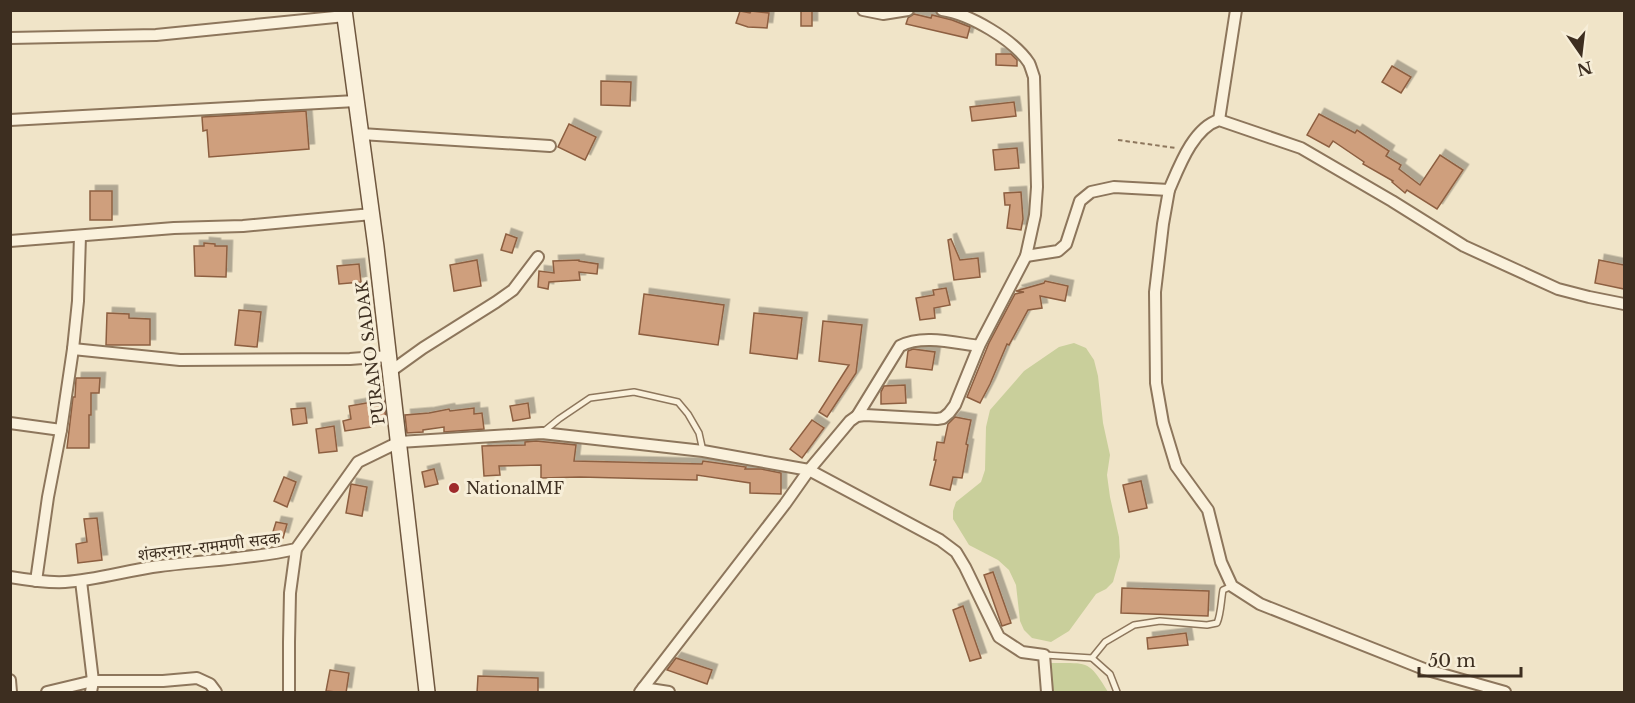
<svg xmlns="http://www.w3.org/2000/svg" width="1635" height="703" viewBox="0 0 1635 703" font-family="'Libre Baskerville','Noto Sans Devanagari',serif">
  <defs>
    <filter id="shadow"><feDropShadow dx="5.5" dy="-5.5" stdDeviation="0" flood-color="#0004"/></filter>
  </defs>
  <rect width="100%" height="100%" fill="#f0e4c8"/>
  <g fill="#c9cf9b">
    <polygon points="1074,343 1086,348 1094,360 1098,376 1103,423 1110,455 1107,475 1110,497 1119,537 1120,557 1113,582 1106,589 1096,594 1069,631 1051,642 1032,638 1024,630 1020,621 1016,585 1009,570 998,560 969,545 953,519 953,511 956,502 981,482 985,470 986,427 990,410 1024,371 1059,347"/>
    <path d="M1051 663C1088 663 1089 660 1108 692H1052Z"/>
  </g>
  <g fill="#cf9f7d" stroke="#8d5f41" stroke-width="1.5" filter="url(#shadow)">
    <rect x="801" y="10" width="11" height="16"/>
    <polygon points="740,11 750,13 751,11 769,13 767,28 748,27 736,23"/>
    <polygon points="914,14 931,18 932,15 952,20 970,27 967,38 906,24 908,18"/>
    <polygon points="996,54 1011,54 1017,60 1017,66 996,65"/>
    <polygon points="1392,66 1411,77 1401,93 1382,82"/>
    <polygon points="601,81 631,82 630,106 601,105"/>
    <polygon points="1014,102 1016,116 972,121 970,107"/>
    <polygon points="306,111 309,149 209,157 207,130 203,131 202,117"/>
    <polygon points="1319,114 1355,133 1357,130 1389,151 1386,156 1401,165 1399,169 1420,185 1440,155 1463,170 1437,209 1407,190 1405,193 1392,182 1393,181 1363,164 1364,162 1333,141 1329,147 1307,135"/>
    <polygon points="569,124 596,137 585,160 558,147"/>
    <polygon points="1017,148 1019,168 995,170 993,150"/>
    <rect x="90" y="191" width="22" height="29"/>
    <polygon points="1021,192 1023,219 1021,230 1007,228 1010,205 1005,205 1004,193"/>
    <polygon points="506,234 517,238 512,253 501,250"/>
    <polygon points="951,239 960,260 978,258 980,277 954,280 948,240"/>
    <polygon points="204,243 215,244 215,246 227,246 226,277 195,276 194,246 204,246"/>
    <polygon points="477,260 481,286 454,291 450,265"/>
    <polygon points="579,260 579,261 598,264 597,274 579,272 580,280 549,282 548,289 538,287 539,271 554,273 553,261"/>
    <polygon points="1599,260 1624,265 1624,289 1595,283"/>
    <polygon points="359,264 361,282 339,284 337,266"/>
    <polygon points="1045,281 1068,286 1065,301 1040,296 1042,308 1028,310 1009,345 1007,344 990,384 980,403 967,397 989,343 1015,294 1024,292 1016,291 1044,283"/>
    <polygon points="946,288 950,305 934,308 935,318 920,320 916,298 934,295 933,290"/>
    <polygon points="644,294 724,305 718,345 639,334"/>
    <polygon points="239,310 261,312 257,347 235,345"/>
    <polygon points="107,313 129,314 129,318 150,319 150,345 106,345"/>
    <polygon points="754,313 802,318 797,359 750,353"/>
    <polygon points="823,321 862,325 856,373 827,417 819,412 849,365 819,361"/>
    <polygon points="913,349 935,352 932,370 906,367 908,351"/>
    <polygon points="76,378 100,378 99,393 91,393 91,415 89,415 89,448 67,448 73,397 75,397"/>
    <polygon points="905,385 906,403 881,404 881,392 884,386"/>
    <polygon points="384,400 386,422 371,426 371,427 345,431 343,421 351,419 349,406"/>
    <polygon points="528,403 530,418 513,421 510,406"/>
    <polygon points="305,408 307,423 293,425 291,409"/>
    <polygon points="474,408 474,414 482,413 484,429 444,432 444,427 423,430 423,432 407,433 405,415 429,413 449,409 450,411"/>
    <polygon points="955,417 971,420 966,444 968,445 962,478 953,477 950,490 930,485 936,460 934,460 937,442 944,443 948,424"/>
    <polygon points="812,420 824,428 802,458 790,449"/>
    <polygon points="334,426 337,451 319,453 316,429"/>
    <polygon points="536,441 576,445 574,461 702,464 703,461 746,467 745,469 761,469 781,473 781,494 750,493 750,483 697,475 697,480 580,477 541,478 541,465 499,466 500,475 484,476 482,446 525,445 525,442"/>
    <polygon points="434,469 438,484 425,487 422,472"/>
    <polygon points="284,477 296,482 287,507 274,501"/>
    <polygon points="1141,481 1147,508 1129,512 1123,485"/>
    <polygon points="351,484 367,487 362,516 346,513"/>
    <polygon points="97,518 102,560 78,563 76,544 87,542 84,519"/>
    <polygon points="276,522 287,524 283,538 272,535"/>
    <polygon points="993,572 1011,623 1002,626 984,575"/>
    <polygon points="1122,588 1209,591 1208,616 1121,613"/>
    <polygon points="963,606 981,658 970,661 953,610"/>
    <polygon points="1186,633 1188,645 1148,649 1147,638"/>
    <polygon points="676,658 712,670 707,684 667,670"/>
    <polygon points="330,670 349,673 346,693 326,691"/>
    <polygon points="478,676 538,678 538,693 477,693"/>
  </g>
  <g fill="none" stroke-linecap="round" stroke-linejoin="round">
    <g stroke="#8d765c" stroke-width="8">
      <g id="service">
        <polyline points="543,432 559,419 590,398 634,392 678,402 688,414 699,433 703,451"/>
        <polyline points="1045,655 1092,658 1110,674 1117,692"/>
        <path d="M1092 658 1105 642 1134 625 1160 621 1207 625 1217 623C1221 614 1221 601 1223 590L1232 586"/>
      </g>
    </g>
    <g stroke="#8d765c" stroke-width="14">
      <g id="minor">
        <polyline points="863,10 883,14 908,10"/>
        <polyline points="10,38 156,35 345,16"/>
        <polyline points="10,120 356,101"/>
        <polyline points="1219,120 1236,10"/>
        <polyline points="361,134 550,146"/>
        <polyline points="1169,190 1163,224 1155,292 1156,383 1163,423 1176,466 1208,510 1221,562 1232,586 1260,604 1424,669 1505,692"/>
        <polyline points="10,241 174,228 243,226 372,214"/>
        <path d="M1026 256 1058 251 1066 244 1080 201 1091 192 1114 187 1169 190C1179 167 1193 128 1219 120L1301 148 1392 201 1464 246 1558 289 1589 297 1624 304"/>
        <polyline points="73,349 180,360 350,359 389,356"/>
        <polyline points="391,371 423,348 496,302 513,290 538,257"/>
        <path d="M857 416 900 346C922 334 955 343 979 346"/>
        <polyline points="10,423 61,430"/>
        <path d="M10 577C28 580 47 583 65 582 97 580 128 570 160 566 206 560 251 559 296 549L358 462 399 442 542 433 703 451 809 470 940 540 956 552 965 567 999 637 1022 652 1044 655 1047 692"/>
        <polyline points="36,581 48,497 61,430 73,349 78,301 80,236"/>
        <polyline points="81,581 93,681 91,692"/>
        <polyline points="10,680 11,692"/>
        <polyline points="643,688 669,692"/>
        <polyline points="47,692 93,681 163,681 197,678 210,684 216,692"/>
        <polyline points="289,692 289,642 290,593 296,549"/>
        <path d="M640 692 785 504 809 470 850 421 857 416 865 415 937 419 943 418 949 413 955 405 979 346 1026 256 1035 215 1037 187 1034 77C1032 72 1031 67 1029 63 1014 40 970 14 942 10"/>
      </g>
    </g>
    <g stroke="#6f573f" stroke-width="18">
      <polyline id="secondary" points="344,10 376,247 427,692"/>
    </g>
    <polyline stroke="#8d765c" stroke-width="2" stroke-dasharray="4.5 3" stroke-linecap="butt" points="1118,140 1176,148"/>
    <use href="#service" stroke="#faf1dc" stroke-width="5"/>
    <use href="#minor" stroke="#faf1dc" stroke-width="10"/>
    <use href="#secondary" stroke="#faf1dc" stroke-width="15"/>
  </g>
  <circle fill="#9e2a2b" stroke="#f7eed8" stroke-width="2" cx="454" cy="488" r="6"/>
  <g text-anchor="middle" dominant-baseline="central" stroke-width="6" stroke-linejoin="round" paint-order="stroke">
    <g font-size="16" fill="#3d2e20" stroke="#f7eed8">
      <text transform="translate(370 353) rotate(-97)">PURANO SADAK</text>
      <text transform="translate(209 546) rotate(-7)">शंकरनगर-राममणी सदक</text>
    </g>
    <g font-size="16" fill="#3d2e20" stroke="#f7eed8" text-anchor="start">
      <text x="466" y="488">NationalMF</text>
    </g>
  </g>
  <rect width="1635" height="703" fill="none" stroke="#3d2e20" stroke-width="24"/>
  <g transform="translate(1581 54) rotate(166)" stroke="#f7eed8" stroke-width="4.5" paint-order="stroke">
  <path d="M0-4.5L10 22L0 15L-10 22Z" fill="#3d2e20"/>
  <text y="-9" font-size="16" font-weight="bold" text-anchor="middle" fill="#3d2e20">N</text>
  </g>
  <path d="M1419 667v9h102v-9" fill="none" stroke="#3d2e20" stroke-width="3"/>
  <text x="1428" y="667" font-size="18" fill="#3d2e20" stroke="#f7eed8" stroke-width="4.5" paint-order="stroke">50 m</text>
</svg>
